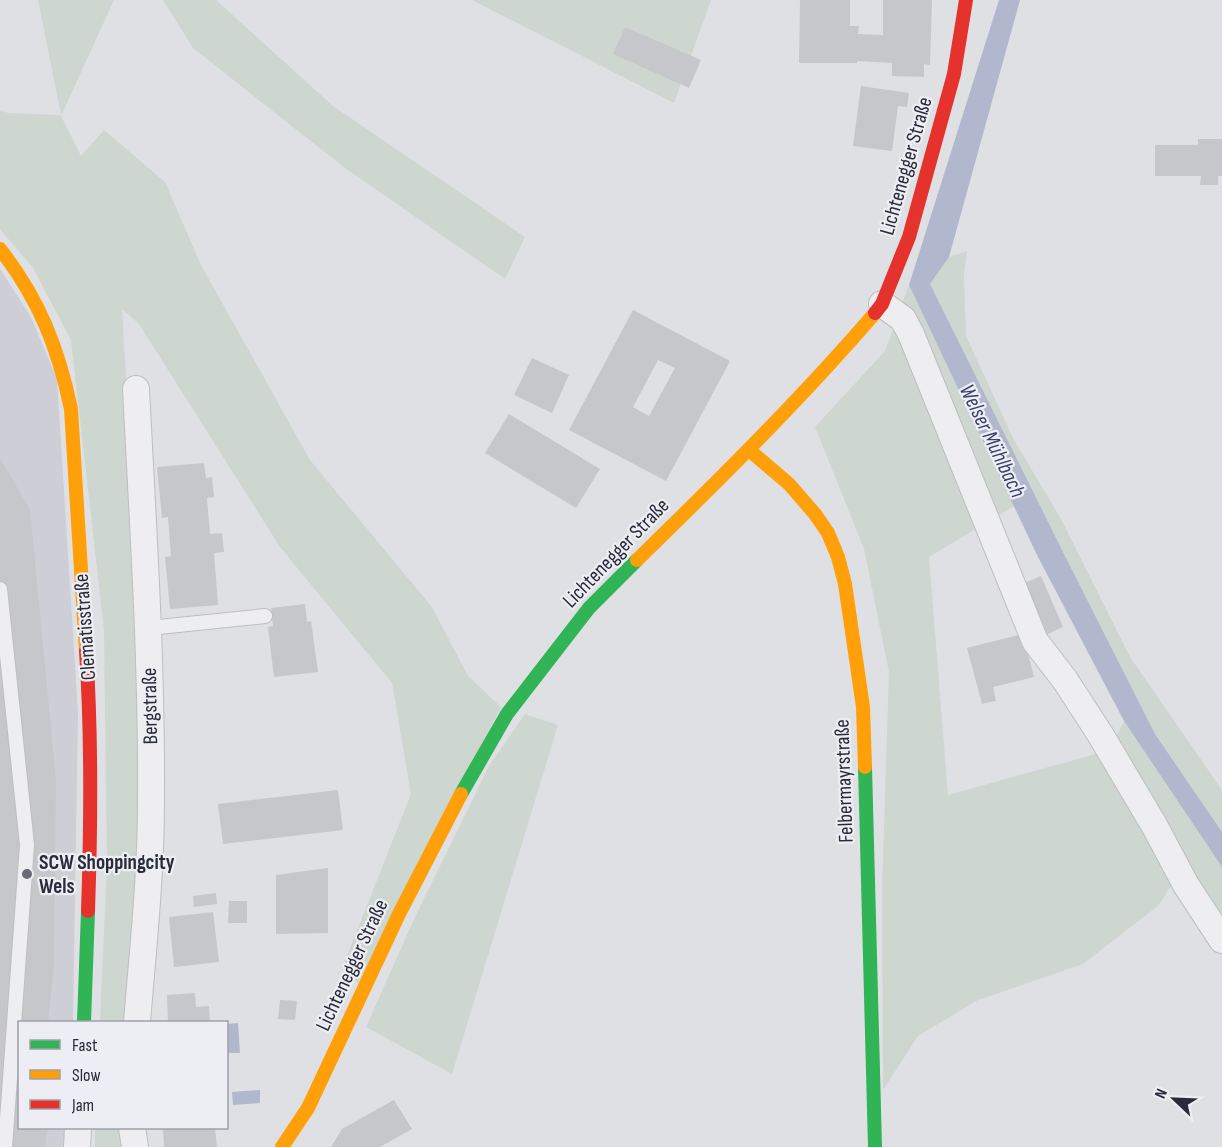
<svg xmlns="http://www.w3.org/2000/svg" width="1222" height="1147" viewBox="0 0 1222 1147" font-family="'Sofia Sans Condensed',sans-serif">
  <rect width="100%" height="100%" fill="#dfe0e4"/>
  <polygon fill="#cecfd6" points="0,269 31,317 57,379 78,713 73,1022 20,1022 20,1128 67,1128 65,1147 0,1147"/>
  <g fill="#ced6d0">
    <polygon points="38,0 114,0 61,116 81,156 104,130 165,182 201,265 310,460 432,607 468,676 501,707 358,984 343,966 411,794 392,683 280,547 139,324 122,309 143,664 143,875 128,1022 100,1022 107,864 104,630 71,340 33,268 0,229 0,111 9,113 61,115"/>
    <polygon points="163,0 216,0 333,106 525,237 505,279 345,168 193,48"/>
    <polygon points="472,0 711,0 674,103"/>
    <polygon points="967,251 964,275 966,336 1014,440 1061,519 1130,657 1222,790 1222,832 1155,734 1063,552 930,284 949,257"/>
    <polygon points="909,285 1014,506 929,557 948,795 1110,750 1124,721 1222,867 1222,922 1185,863 1159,905 1083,964 978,1000 918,1036 883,1090 882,888 889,672 864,549 815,427 885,351"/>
    <polygon points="525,714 558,725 452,1074 366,1027 415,917 489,766"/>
    <polygon points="95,1128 120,1128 121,1147 95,1147"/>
  </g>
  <g fill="#b1b7cc">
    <polygon points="999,0 1020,0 949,257 930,284 1063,552 1155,734 1222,832 1222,867 1124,721 1038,557 909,285"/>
    <polygon points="238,1023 240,1053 227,1053 227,1024"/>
    <polygon points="260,1090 260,1103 233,1105 232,1092"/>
  </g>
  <g fill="#c5c7cb" fill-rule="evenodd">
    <polygon points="800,0 850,0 850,26 859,26 858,34 883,35 883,0 932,0 930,65 924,64 924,77 892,76 892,63 857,61 857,63 799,63"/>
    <polygon points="625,27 701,60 689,88 613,54"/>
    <polygon points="861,86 909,93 907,107 898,106 892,151 853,146"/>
    <polygon points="1198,139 1222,139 1222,176 1218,176 1218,185 1200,185 1201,176 1155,176 1155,145 1198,145"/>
    <path d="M633 310 730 361 666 481 569 430ZM658 360 675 368 649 416 633 407Z"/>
    <polygon points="532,358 569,375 552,413 514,395"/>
    <polygon points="509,414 600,469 576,508 485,453"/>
    <polygon points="0,458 30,510 56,780 54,967 48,1022 20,1022 20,1128 47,1128 45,1147 0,1147"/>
    <polygon points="204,463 206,478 212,477 214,497 207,498 210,534 222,533 224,552 214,553 218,605 170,609 165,557 171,556 168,517 162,518 157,467"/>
    <polygon points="1041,576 1063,627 1043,636 1020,585"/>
    <polygon points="305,604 307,622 311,621 318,672 274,677 268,627 273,626 271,608"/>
    <polygon points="1023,634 1034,677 993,687 996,701 982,704 967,648"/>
    <polygon points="338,790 343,830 223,844 218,804"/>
    <polygon points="328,868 328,933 276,934 276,875"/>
    <polygon points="216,893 217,904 194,907 193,896"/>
    <polygon points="229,901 247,901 247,923 228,923"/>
    <polygon points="213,912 219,962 174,967 169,917"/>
    <polygon points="195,993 196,1007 209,1006 210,1022 168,1022 167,995"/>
    <polygon points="280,1000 297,1001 295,1020 278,1019"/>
    <polygon points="394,1100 412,1129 380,1147 331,1147 342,1129"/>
    <polygon points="163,1128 215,1128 217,1147 164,1147"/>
  </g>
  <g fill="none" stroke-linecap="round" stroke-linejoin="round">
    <g stroke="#bdbec2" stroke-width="16">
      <g id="lane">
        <polyline points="0,589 27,845 5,1147"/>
        <polyline points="149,628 265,616"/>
      </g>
    </g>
    <g stroke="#bdbec2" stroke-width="28">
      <g id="street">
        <polyline points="882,304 903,319 911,334 1035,641 1065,680 1100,734 1154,825 1186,885 1222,940"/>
        <path d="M136 389C143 526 152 663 151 801 151 875 143 949 137 1022"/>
        <polyline points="132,1128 135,1147"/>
        <polyline points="77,1147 78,1128"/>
      </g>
    </g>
    <use href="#lane" stroke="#eeeef1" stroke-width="14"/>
    <use href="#street" stroke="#eeeef1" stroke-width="26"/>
    <g stroke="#30b455" stroke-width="14">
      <polyline points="865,767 875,1147"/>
      <polyline points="461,794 507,714 589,608 637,560"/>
      <polyline points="84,1022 88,911"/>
    </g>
    <g stroke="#ff9f0a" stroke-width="14">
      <path d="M0 249C39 299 58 347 71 409L86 651"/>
      <polyline points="749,450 789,484 815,514 828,533 838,557 845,584 863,707 865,767"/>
      <path d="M637 560C719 480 800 400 875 313"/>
      <polyline points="282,1147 308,1108 399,914 461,794"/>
    </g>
    <g stroke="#e5322d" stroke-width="14">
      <polyline points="875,313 882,304 909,237 954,74 966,0"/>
      <path d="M86 651C92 738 91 824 88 911"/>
    </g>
  </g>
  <circle fill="#696a76" stroke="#edeef3" stroke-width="2" cx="27" cy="874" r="6"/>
  <g text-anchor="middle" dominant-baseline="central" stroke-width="4.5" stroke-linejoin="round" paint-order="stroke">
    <g font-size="21" fill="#292b3a" stroke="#edeef3">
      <text transform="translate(906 166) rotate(-74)">Lichtenegger Straße</text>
      <text transform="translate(616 553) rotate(-46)">Lichtenegger Straße</text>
      <text transform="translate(85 627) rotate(-94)">Clematisstraße</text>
      <text transform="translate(150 706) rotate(-91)">Bergstraße</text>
      <text transform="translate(844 781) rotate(-92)">Felbermayrstraße</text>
      <text transform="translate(352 965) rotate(-65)">Lichtenegger Straße</text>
    </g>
    <g font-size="21" font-weight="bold" fill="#292b3a" stroke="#edeef3" text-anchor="start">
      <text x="39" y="862">SCW Shoppingcity<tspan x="39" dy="24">Wels</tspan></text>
    </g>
    <g font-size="22" font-style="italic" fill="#384269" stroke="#edeef3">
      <text transform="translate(992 441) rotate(64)">Welser Mühlbach</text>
    </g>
  </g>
  <rect x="18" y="1021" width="210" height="108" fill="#edeef3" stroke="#9fa0a9" stroke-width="1.5"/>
  <rect x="30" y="1040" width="30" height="9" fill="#30b455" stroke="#9fa0a9" stroke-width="1.5"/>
  <text x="72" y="1051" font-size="18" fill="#292b3a">Fast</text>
  <rect x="30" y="1070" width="30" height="9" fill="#ff9f0a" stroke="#9fa0a9" stroke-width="1.5"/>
  <text x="72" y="1081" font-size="18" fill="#292b3a">Slow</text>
  <rect x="30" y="1100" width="30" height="9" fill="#e5322d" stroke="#9fa0a9" stroke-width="1.5"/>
  <text x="72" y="1111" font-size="18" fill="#292b3a">Jam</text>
  <g transform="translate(1174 1099) rotate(293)" stroke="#edeef3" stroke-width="4.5" paint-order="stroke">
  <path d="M0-4.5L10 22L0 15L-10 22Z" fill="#292b3a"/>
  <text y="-9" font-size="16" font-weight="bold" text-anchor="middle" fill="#292b3a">N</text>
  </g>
</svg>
